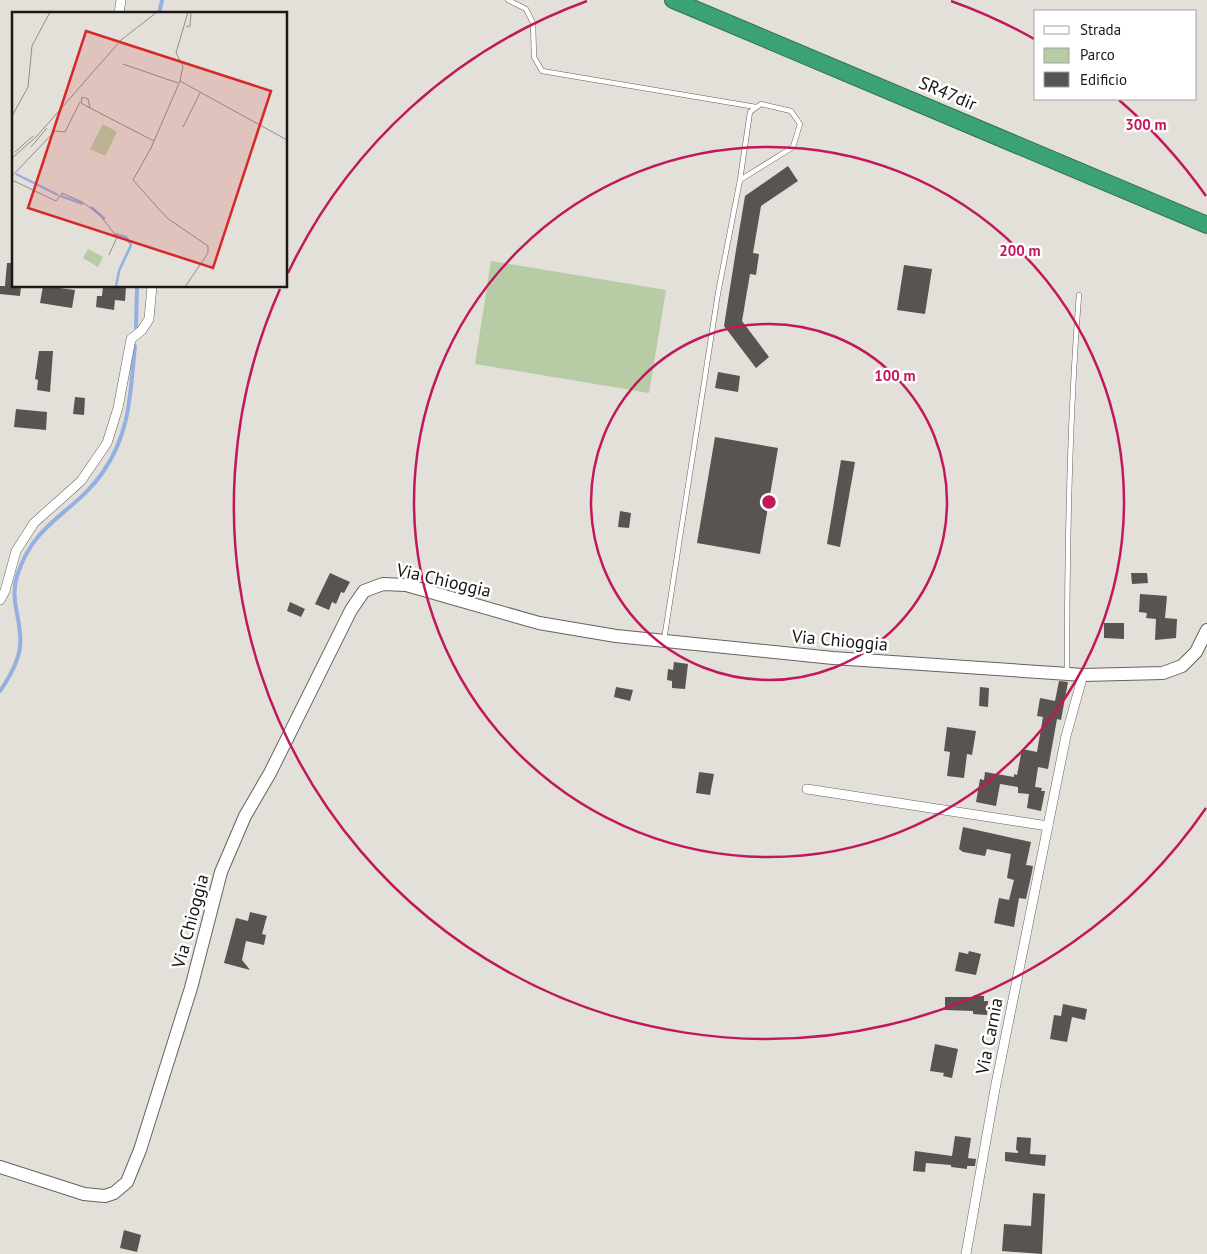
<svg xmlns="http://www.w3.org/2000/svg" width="1207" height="1254" viewBox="0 0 1207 1254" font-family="'PT Sans',sans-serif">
  <rect width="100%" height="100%" fill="#e3dfd9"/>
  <polygon fill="#b7cba4" points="491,261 666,290 649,393 475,364"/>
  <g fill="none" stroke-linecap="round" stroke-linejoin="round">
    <g stroke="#94b0e1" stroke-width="4">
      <polyline points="159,14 162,0"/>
      <polyline points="136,328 137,286"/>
      <path d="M0 691C9 678 18 663 20 647 23 623 9 600 17 576 34 521 75 513 103 472 131 432 130 392 135 346"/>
    </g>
  </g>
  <g fill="#595351">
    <polygon points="788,166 798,181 761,206 753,253 759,254 756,275 750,274 742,321 769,357 756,368 724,326 736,250 745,196"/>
    <polygon points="7,263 14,263 14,286 21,286 20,296 0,294 0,286 5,286"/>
    <polygon points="904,265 932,269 925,314 897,310"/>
    <polygon points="43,286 75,290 72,308 40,303"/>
    <polygon points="103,286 126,286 125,301 115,300 114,310 96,307 97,296 102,296"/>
    <polygon points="39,351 53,351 50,392 37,390 38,380 35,379"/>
    <polygon points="718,372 740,376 738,392 715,388"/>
    <polygon points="75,397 85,398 84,415 73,414"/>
    <polygon points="16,409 47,412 46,430 14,427"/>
    <polygon points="715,437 778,448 760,554 697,543"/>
    <polygon points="841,460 855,462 840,547 827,544"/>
    <polygon points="620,511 631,513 629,528 618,527"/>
    <polygon points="330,573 350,582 344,593 341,592 336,604 332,602 329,610 315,604"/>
    <polygon points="1131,573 1147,573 1148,583 1132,584"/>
    <polygon points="1140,594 1167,596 1165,618 1177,619 1176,638 1155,640 1156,619 1146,618 1147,613 1139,612"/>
    <polygon points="290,602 305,609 301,617 287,611"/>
    <polygon points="1104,623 1124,623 1124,639 1104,638"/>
    <polygon points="674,662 688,664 685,689 672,688 672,681 667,680 668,669 673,670"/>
    <polygon points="1059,681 1068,682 1061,720 1057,719 1048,769 1038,767 1035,787 1042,788 1041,791 1045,791 1041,811 1027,808 1029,794 1018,793 1018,787 1000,784 996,806 976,802 980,779 984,780 985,772 1014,777 1014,774 1017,775 1022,749 1037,752 1043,717 1037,716 1040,698 1055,701"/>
    <polygon points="616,687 633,690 630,701 614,697"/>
    <polygon points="980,687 989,688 988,707 979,706"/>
    <polygon points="947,727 976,731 972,755 967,754 964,778 947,776 950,752 944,751"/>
    <polygon points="699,772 714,774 710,795 696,793"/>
    <polygon points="963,827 1031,842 1026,865 1033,866 1032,872 1026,899 1019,898 1014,927 994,923 999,898 1009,900 1014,880 1007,878 1011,854 987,849 985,856 963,852 959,849"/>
    <polygon points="250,912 267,916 262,934 266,935 264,945 246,941 242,960 250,970 224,963 236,918 248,921"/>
    <polygon points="969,951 981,954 976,975 955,971 959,952 968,954"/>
    <polygon points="974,995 984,996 984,1001 988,1001 987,1015 973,1014 973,1011 945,1010 945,997 974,997"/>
    <polygon points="1063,1004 1087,1009 1085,1020 1072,1017 1067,1042 1050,1039 1054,1015 1061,1016"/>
    <polygon points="935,1044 958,1049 952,1078 943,1076 944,1073 930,1071"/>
    <polygon points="955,1136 971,1138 968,1158 976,1159 975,1166 967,1166 967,1169 951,1167 951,1165 926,1163 925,1172 913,1171 915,1151 952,1156"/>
    <polygon points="1017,1137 1031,1138 1030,1154 1046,1155 1045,1166 1005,1161 1005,1152 1018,1153 1018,1151 1016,1150"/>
    <polygon points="1033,1193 1045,1194 1042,1254 1002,1251 1004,1224 1031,1226"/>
    <polygon points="124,1230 141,1235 137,1252 120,1248"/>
  </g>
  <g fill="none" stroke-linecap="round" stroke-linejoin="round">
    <g stroke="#66625d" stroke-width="5.5">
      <g id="lane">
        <polyline points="508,0 526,9 533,23 534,57 542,71 756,107"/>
        <polyline points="664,640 718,293 740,180 793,147 800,124 791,111 761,104 750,112 740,180"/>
        <path d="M1067 671C1067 545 1069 421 1079 295"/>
      </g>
    </g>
    <g stroke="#66625d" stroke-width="10">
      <g id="street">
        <polyline points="119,14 121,0"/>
        <polyline points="0,600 5,591 16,551 34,523 81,481 107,443 118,408 131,339 142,330 149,319 152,286"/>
        <polyline points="807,789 1048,826"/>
        <polyline points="966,1254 995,1089 1066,736 1083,675"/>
      </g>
    </g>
    <g stroke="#66625d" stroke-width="14">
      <polyline id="secondary" points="0,1167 84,1194 105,1196 114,1193 127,1182 140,1150 191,988 221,872 245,816 270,773 351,610 364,591 383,584 406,585 539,623 616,636 833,658 1083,675 1163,673 1182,666 1196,652 1207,630"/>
    </g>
    <g stroke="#2e7254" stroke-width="18">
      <polyline id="highway" points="673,0 1207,225"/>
    </g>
    <use href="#lane" stroke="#fff" stroke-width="4.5"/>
    <use href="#street" stroke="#fff" stroke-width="9"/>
    <use href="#secondary" stroke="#fff" stroke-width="12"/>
    <use href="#highway" stroke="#3aa276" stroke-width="16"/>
  </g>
  <g fill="none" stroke="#c2185b" stroke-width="2.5">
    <circle cx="769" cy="502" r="178"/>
    <circle cx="769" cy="502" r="355"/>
    <path d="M1206 808A533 533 0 0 1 280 289M288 273A533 533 0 0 1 587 1M951 1A533 533 0 0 1 1036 40M1119 100A533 533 0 0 1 1206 196"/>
  </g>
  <g text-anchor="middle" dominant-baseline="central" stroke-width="5" stroke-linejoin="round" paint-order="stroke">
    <g font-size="18" fill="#191816" stroke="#fff">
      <text transform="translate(948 93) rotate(23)">SR47dir</text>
      <text transform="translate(444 580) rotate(13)">Via Chioggia</text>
      <text transform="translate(840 640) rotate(5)">Via Chioggia</text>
      <text transform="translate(190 921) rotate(-75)">Via Chioggia</text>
      <text transform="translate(989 1036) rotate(-79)">Via Carnia</text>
    </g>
  </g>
  <g transform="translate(12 12)">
    <rect width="275" height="275" fill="#e3dfd9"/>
    <path d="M91 112 105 120 93 144 78 137ZM76 237 91 245 86 255 71 246Z" fill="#b7cba4"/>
    <path fill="none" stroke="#94b0e1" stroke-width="2.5" d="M4 162 46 183M49 184 71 192M79 195 93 207M103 222 114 225 119 233 107 259 104 275"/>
    <path fill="none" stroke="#928f8b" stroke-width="1" d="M174 15 178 14 179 0M111 52 166 71M168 69 275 128M78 96 69 91 70 85 76 87 78 96 142 129M0 104 16 75 20 34 38 0M171 115 188 81M19 135 35 116M3 140 21 124M0 146 25 124 109 28 145 0M0 164 43 119 53 120 68 90M0 168 44 189 50 181 70 190 87 202 105 225 97 243M173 275 196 241V234L155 206 121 168 139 136 168 69 171 54 164 41 176 0"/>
    <path fill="#d62828" fill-opacity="0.15" stroke="#d62828" stroke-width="2.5" d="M74 19 259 79 201 256 16 196Z"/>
    <rect width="275" height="275" fill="none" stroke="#191816" stroke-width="2.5"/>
  </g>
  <circle cx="769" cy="502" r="8" fill="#c2185b" stroke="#fff" stroke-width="2.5"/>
  <g font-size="15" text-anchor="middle" font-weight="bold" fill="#c2185b" stroke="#fff" stroke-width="5" stroke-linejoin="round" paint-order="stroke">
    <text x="1146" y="130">300 m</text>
    <text x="1020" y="256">200 m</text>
    <text x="895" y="381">100 m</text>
  </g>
  <rect x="1034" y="10" width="162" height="90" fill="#ffffff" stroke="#a3a3a2"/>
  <rect x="1044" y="26" width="25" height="8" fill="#ffffff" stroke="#a3a3a2"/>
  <text x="1080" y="35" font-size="15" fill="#191816">Strada</text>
  <rect x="1044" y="48" width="25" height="15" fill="#b7cba4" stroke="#a3a3a2"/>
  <text x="1080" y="60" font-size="15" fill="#191816">Parco</text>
  <rect x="1044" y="72" width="25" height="15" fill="#595351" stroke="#a3a3a2"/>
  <text x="1080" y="85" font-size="15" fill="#191816">Edificio</text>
</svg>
